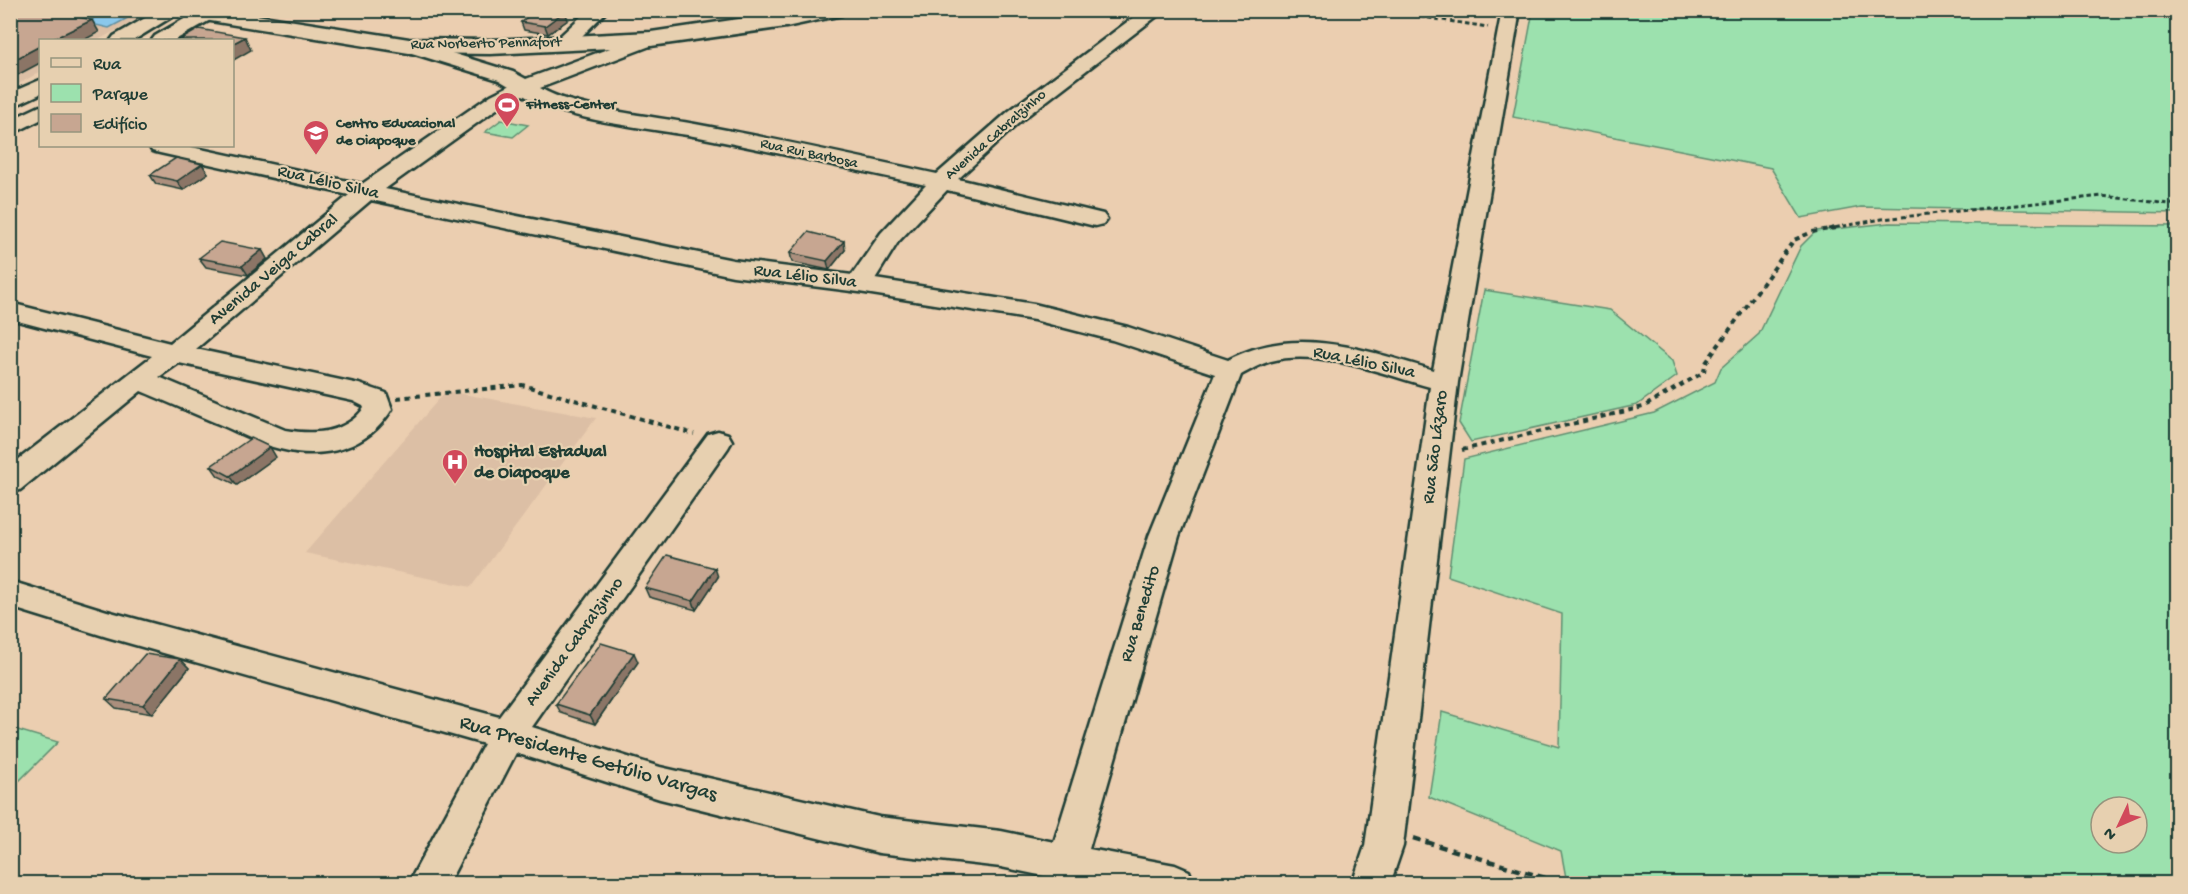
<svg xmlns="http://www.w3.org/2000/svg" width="2188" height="894" viewBox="0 0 2188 894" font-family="'Gochi Hand',sans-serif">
  <rect width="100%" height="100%" fill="#ebceb0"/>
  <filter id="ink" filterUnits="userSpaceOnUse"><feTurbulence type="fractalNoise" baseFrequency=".0167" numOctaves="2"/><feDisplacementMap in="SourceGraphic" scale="12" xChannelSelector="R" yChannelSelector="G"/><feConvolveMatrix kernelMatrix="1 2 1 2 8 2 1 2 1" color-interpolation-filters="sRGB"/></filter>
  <g filter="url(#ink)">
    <g fill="#dcbfa5">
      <polygon points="11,11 100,11 139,18 98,40 40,40 40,72 11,88"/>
      <polygon points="446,391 596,418 471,587 305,553"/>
    </g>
    <g fill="#9ce1ae" stroke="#5e8f71" stroke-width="1.5" fill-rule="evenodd">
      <polygon points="1533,11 2177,11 2177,213 1861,207 1801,218 1771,168 1513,117"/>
      <polygon points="501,120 528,125 513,137 485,132"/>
      <path d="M1889 223 2177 226V883H1567L1561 851 1429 797 1442 712 1559 747 1562 614 1448 576 1464 459 1654 413 1715 382 1721 368 1759 334 1801 246 1816 231ZM2101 807H2137V843H2101Z"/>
      <polygon points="1484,290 1610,310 1672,361 1677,376 1637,405 1471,442 1459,423"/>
      <polygon points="11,728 58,742 11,789 10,728"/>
    </g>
    <polygon fill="#8bc8eb" stroke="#6090a2" stroke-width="1.5" points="87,11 126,19 109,28 70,19"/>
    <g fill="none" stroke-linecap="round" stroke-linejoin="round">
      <g stroke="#1f3d34" stroke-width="5">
        <g id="minor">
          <polygon points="159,10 183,10 134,40 111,40 114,36"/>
          <polygon points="588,10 608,10 572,46 558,46 555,42 558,38"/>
          <path d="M1143 10H1165L1023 119 958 179 1103 214 1107 219 1103 224 1095 226 947 190 898 242 875 279 1034 304 1128 327 1228 360C1294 324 1366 350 1433 370L1502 10H1520L1458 382 1403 846 1390 884H1352L1365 846 1430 387C1383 374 1319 348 1271 361 1260 364 1250 370 1241 375L1179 536 1089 849 1175 865 1189 871 1194 884H1082L1001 867 879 853 660 799 516 753 448 884H408L484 744 107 637 10 607V581L107 611 499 717 708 434 718 431 728 434 732 441 728 448 532 727 660 767 879 817 1001 831 1054 842 1149 536 1215 374 1112 340 1034 320 859 292 733 276 371 200 196 349 359 384 386 393 392 409C368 449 324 460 280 449 260 444 240 433 221 425 194 414 168 402 141 391L20 490 10 493V466L152 356 10 319V303L170 343 349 195 160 153 152 151 149 146H187L362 184 491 95 509 86 499 80 402 50 399 46 402 42H416L513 72 526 79 651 33 658 35 661 39 658 43 540 88C574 109 653 116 695 124 776 139 857 157 937 174L1009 111ZM523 95C564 121 650 128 699 137 775 152 850 169 926 185L881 233 852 275 733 260 385 189 505 103ZM179 363 353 401 363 406 364 408C345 434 314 435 285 430L159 377Z"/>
          <polygon points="198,11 210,10 214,15 212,19 175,40 152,40 155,36"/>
          <polygon points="40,80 40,94 10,108 10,93"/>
          <polygon points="40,106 40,120 10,135 10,120"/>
        </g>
      </g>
      <g stroke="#1f3d34" stroke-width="5">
        <polygon id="tertiary" points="170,10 225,10 409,39 490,40 651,32 800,10 844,10 842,15 786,27 651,46 490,54 409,53 180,16 172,15"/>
      </g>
      <g stroke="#1f3d34" stroke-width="3" stroke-dasharray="4.5 3" stroke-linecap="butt">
        <polyline points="1376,10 1488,27"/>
        <polyline points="1828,229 1882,219 2102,196 2178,205"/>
      </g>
      <g stroke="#1f3d34" stroke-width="4" stroke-dasharray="5 4.5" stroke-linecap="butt">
        <polyline points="397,398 522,385 694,434"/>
        <polyline points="1462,450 1643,407 1704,372 1705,364 1794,240 1812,232 1836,228"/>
      </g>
      <polyline stroke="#1f3d34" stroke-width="4.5" stroke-dasharray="8 5" stroke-linecap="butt" points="1413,838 1565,884"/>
      <use href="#minor" fill="#e7d0b0" fill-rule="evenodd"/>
      <use href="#tertiary" fill="#e7d0b0" fill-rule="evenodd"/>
    </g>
    <g fill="#ab8f7d" stroke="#1f3d34" stroke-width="1.5">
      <polygon points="568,20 548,34 524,30 521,22"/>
      <polygon points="202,164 208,173 183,190 156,184 150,175"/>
      <polygon points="262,250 267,259 248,275 206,267 199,258"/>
      <polygon points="845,250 829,270 792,262 790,253"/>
      <polygon points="276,457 237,485 218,476 211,466"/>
      <polygon points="718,577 696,610 649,597 645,588"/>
      <polygon points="180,659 189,668 152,714 116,708 106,699"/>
      <polygon points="638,662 595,724 561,713 556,704"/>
    </g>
    <g fill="#8b7466" stroke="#1f3d34" stroke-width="1.5">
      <polygon points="565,11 568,20 548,34 545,26"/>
      <polygon points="92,20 99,32 84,40 51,40"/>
      <polygon points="245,37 251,50 232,61 232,44"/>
      <polygon points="40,46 40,63 10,79 10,62"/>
      <polygon points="202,164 208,173 183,190 177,181"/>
      <polygon points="844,241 845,250 829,270 827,261"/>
      <polygon points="262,250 267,259 248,275 242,266"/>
      <polygon points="270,447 276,457 237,485 230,476"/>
      <polygon points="715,568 718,577 696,610 693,601"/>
      <polygon points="634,653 638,662 595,724 590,715"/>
      <polygon points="180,659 189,668 152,714 143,705"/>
    </g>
    <g fill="#c7a691" stroke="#1f3d34" stroke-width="1.5">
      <polygon points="10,10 48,10 92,20 51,40 40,40 40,46 10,62"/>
      <polygon points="536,10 562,10 565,11 545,26 521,22"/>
      <polygon points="199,29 245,37 232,44 232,40 180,40"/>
      <polygon points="176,158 202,164 177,181 150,175"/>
      <polygon points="808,232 844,241 827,261 790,253"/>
      <polygon points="220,242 262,250 242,266 199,258"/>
      <polygon points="251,438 270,447 230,476 211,466"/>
      <polygon points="667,555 715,568 693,601 645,588"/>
      <polygon points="601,643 634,653 590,715 556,704"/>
      <polygon points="145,654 180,659 143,705 106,699"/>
    </g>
  </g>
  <defs>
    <g id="stadium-pin" transform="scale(1.35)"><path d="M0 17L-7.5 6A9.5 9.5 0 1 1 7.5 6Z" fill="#d1495b" stroke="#e7d0b0"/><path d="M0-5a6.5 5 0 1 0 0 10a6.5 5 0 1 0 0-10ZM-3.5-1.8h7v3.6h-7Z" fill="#fff"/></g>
    <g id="school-pin" transform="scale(1.35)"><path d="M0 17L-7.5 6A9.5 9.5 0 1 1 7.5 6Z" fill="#d1495b" stroke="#e7d0b0"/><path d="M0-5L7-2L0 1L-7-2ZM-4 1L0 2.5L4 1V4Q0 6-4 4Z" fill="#fff"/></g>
    <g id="hospital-pin" transform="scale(1.35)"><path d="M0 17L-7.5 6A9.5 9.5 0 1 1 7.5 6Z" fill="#d1495b" stroke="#e7d0b0"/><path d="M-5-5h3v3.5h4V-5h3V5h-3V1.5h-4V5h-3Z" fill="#fff"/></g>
  </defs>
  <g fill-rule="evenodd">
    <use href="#stadium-pin" x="507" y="105"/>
    <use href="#school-pin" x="316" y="133"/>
    <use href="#hospital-pin" x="455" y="462"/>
  </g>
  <g text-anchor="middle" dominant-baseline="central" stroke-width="4.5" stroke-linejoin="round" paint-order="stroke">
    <g font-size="15" fill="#1f3d34" stroke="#e7d0b0">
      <text transform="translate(486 44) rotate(-1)">Rua Norberto Pennafort</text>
      <text transform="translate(996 135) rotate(-41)">Avenida Cabralzinho</text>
      <text transform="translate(809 154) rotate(12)">Rua Rui Barbosa</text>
    </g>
    <g font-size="15" font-weight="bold" fill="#1f3d34" stroke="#e7d0b0" text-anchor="start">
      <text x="526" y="105">Fitness-Center</text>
      <text x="336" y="124">Centro Educacional<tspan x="336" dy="17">de Oiapoque</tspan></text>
    </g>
    <g font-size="18" fill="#1f3d34" stroke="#e7d0b0">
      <text transform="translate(328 183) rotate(13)">Rua Lélio Silva</text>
      <text transform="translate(274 270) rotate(-40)">Avenida Veiga Cabral</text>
      <text transform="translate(805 277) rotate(7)">Rua Lélio Silva</text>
      <text transform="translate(1364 363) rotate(12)">Rua Lélio Silva</text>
      <text transform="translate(1436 447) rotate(-83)">Rua São Lázaro</text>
      <text transform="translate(1141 614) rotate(-73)">Rua Benedito</text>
      <text transform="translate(575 642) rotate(-54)">Avenida Cabralzinho</text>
    </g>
    <g font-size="18" font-weight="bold" fill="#1f3d34" stroke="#e7d0b0" text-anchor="start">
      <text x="474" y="452">Hospital Estadual<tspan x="474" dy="21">de Oiapoque</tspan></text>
    </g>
    <g font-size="21" fill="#1f3d34" stroke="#e7d0b0">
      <text transform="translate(588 760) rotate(16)">Rua Presidente Getúlio Vargas</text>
    </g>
  </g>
  <rect width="2188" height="894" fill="none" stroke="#e7d0b0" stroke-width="36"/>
  <rect x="18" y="18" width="2152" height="858" fill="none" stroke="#1f3d34" stroke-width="2" filter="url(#ink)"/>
  <rect x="39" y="39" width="195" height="108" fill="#e7d0b0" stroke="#97957e" stroke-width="1.5"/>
  <rect x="51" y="58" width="30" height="9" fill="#e7d0b0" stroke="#97957e" stroke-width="1.5"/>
  <text x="93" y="69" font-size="18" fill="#1f3d34">Rua</text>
  <rect x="51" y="84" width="30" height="18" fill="#9ce1ae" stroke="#97957e" stroke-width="1.5"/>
  <text x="93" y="99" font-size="18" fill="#1f3d34">Parque</text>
  <rect x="51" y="114" width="30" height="18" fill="#c7a691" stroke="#97957e" stroke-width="1.5"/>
  <text x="93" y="129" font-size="18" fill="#1f3d34">Edifício</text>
  <g transform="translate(2119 825) rotate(226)"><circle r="28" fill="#e7d0b0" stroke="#97957e" stroke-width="1.5"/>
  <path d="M0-4.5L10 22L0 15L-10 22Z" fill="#d1495b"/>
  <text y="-9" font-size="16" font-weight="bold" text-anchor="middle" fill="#1f3d34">N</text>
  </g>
</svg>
